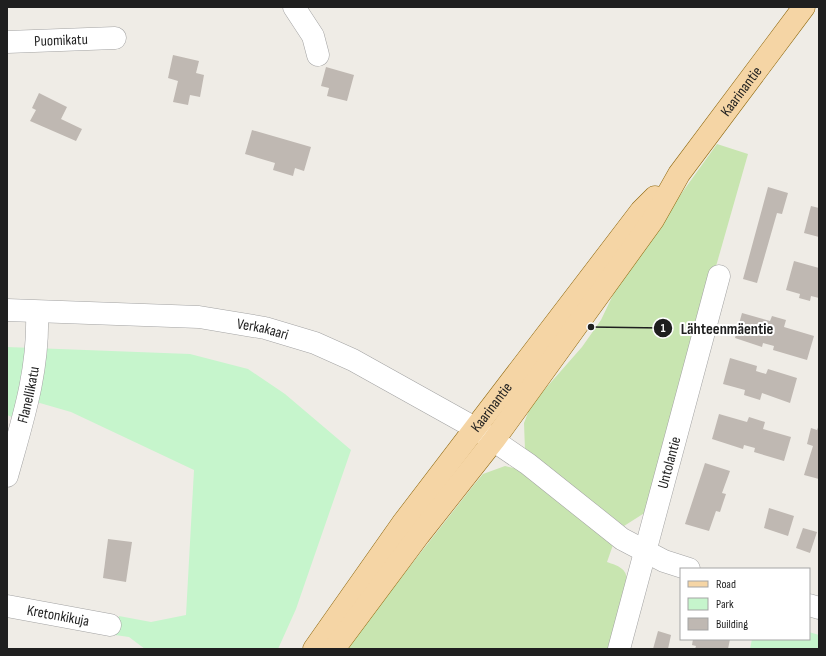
<svg xmlns="http://www.w3.org/2000/svg" width="826" height="656" viewBox="0 0 826 656" font-family="'Sofia Sans Condensed',sans-serif">
  <rect width="100%" height="100%" fill="#efece6"/>
  <g fill="#c8e5b0">
    <polygon points="717,144 748,154 646,512 624,526 525,450 524,423 531,405 582,347 601,320 622,276"/>
    <path d="M505 466 518 469 614 542 607 562C618 566 627 568 627 581L611 649H345L473 486 483 474Z"/>
  </g>
  <g fill="#c6f5cc">
    <polygon points="7,347 190,354 248,369 285,394 351,450 296,609 278,649 145,649 129,637 115,635 119,616 151,622 186,615 194,470 71,412 19,397 12,417 7,415"/>
    <polygon points="809,632 819,635 819,649 750,649 752,639 809,639"/>
  </g>
  <g fill="#bfb8b2">
    <polygon points="173,55 199,61 196,73 204,75 200,97 190,95 188,105 173,102 178,81 168,78"/>
    <polygon points="326,67 354,75 347,101 327,96 329,88 321,86"/>
    <polygon points="39,93 67,107 61,119 82,129 76,141 30,121 36,110 32,108"/>
    <polygon points="252,130 311,147 304,171 295,168 293,176 273,170 275,163 245,154"/>
    <polygon points="768,187 788,193 782,214 777,213 757,283 743,279"/>
    <polygon points="811,206 819,208 819,237 804,233"/>
    <polygon points="794,261 819,268 819,298 811,296 810,301 799,298 800,294 786,290"/>
    <polygon points="742,313 770,321 772,316 786,320 784,327 814,336 807,360 773,350 774,346 763,343 762,347 735,338"/>
    <polygon points="730,358 757,366 756,371 766,374 768,369 797,378 790,403 762,393 760,400 744,395 745,390 723,384"/>
    <polygon points="719,414 747,422 749,417 765,422 763,429 791,437 784,461 754,452 755,448 744,445 743,449 712,439"/>
    <polygon points="819,425 819,479 804,475 813,446 807,444 811,428 817,430"/>
    <polygon points="705,463 730,471 722,493 726,494 720,512 716,511 709,531 685,524"/>
    <polygon points="769,508 794,516 788,536 764,528"/>
    <polygon points="803,528 817,532 810,553 796,548"/>
    <polygon points="108,539 132,542 126,582 103,578"/>
    <polygon points="658,631 671,635 668,649 653,649"/>
    <polygon points="693,639 730,639 728,649 695,649 696,646 692,645"/>
  </g>
  <g fill="none" stroke-linecap="round" stroke-linejoin="round">
    <g stroke="#a3a3a3" stroke-width="23">
      <g id="minor">
        <polyline points="294,7 313,36 318,55"/>
        <path id="s1" d="M7 42 115 38"/>
        <path id="s2" d="M7 310 199 317 265 328 315 343 353 360 475 428 528 464 622 539 664 561 689 569"/>
        <path id="s3" d="M7 476C23 419 39 371 37 312"/>
        <polyline points="809,605 819,608"/>
        <path id="s4" d="M7 606 110 625"/>
        <path id="s5" d="M619 649 719 276"/>
      </g>
    </g>
    <g stroke="#8e670c" stroke-width="23">
      <g id="major">
        <path id="s6" d="M314 649 402 524 641 211 655 197"/>
        <path id="s7" d="M334 649 419 535 494 440 653 220 679 174 804 7"/>
      </g>
    </g>
    <use href="#minor" stroke="#fff" stroke-width="22"/>
    <use href="#major" stroke="#f5d5a5" stroke-width="22"/>
  </g>
  <g text-anchor="middle" dominant-baseline="central" stroke-width="4" stroke-linejoin="round" paint-order="stroke">
    <g font-size="15" fill="#1f1f1f" stroke="#fff">
      <text stroke="none"><textPath href="#s1" startOffset="54">Puomikatu</textPath></text>
      <text stroke="none"><textPath href="#s7" startOffset="691">Kaarinantie</textPath></text>
      <text stroke="none"><textPath href="#s2" startOffset="257">Verkakaari</textPath></text>
      <text stroke="none"><textPath href="#s3" startOffset="84">Flanellikatu</textPath></text>
      <text stroke="none"><textPath href="#s6" startOffset="300">Kaarinantie</textPath></text>
      <text stroke="none"><textPath href="#s5" startOffset="193">Untolantie</textPath></text>
      <text stroke="none"><textPath href="#s4" startOffset="52">Kretonkikuja</textPath></text>
    </g>
  </g>
  <path fill="none" stroke="#1f1f1f" stroke-width="1.5" d="M591 327L663 328"/>
  <g fill="#1f1f1f" stroke="#fff" stroke-width="1.5">
    <circle cx="591" cy="327" r="4"/>
    <circle cx="663" cy="328" r="10"/>
  </g>
  <g font-size="12" text-anchor="middle" font-weight="bold" fill="#fff">
    <text x="663" y="332">1</text>
  </g>
  <g font-size="16" text-anchor="middle" font-weight="bold" fill="#1f1f1f" stroke="#fff" stroke-width="4" stroke-linejoin="round" paint-order="stroke">
    <text x="727" y="334">Lähteenmäentie</text>
  </g>
  <rect width="826" height="656" fill="none" stroke="#1f1f1f" stroke-width="16"/>
  <rect x="680" y="568" width="130" height="72" fill="#ffffff" stroke="#a5a5a5"/>
  <rect x="688" y="581" width="20" height="6" fill="#f5d5a5" stroke="#a5a5a5"/>
  <text x="716" y="588" font-size="12" fill="#1f1f1f">Road</text>
  <rect x="688" y="598" width="20" height="12" fill="#c6f5cc" stroke="#a5a5a5"/>
  <text x="716" y="608" font-size="12" fill="#1f1f1f">Park</text>
  <rect x="688" y="618" width="20" height="12" fill="#bfb8b2" stroke="#a5a5a5"/>
  <text x="716" y="628" font-size="12" fill="#1f1f1f">Building</text>
</svg>
